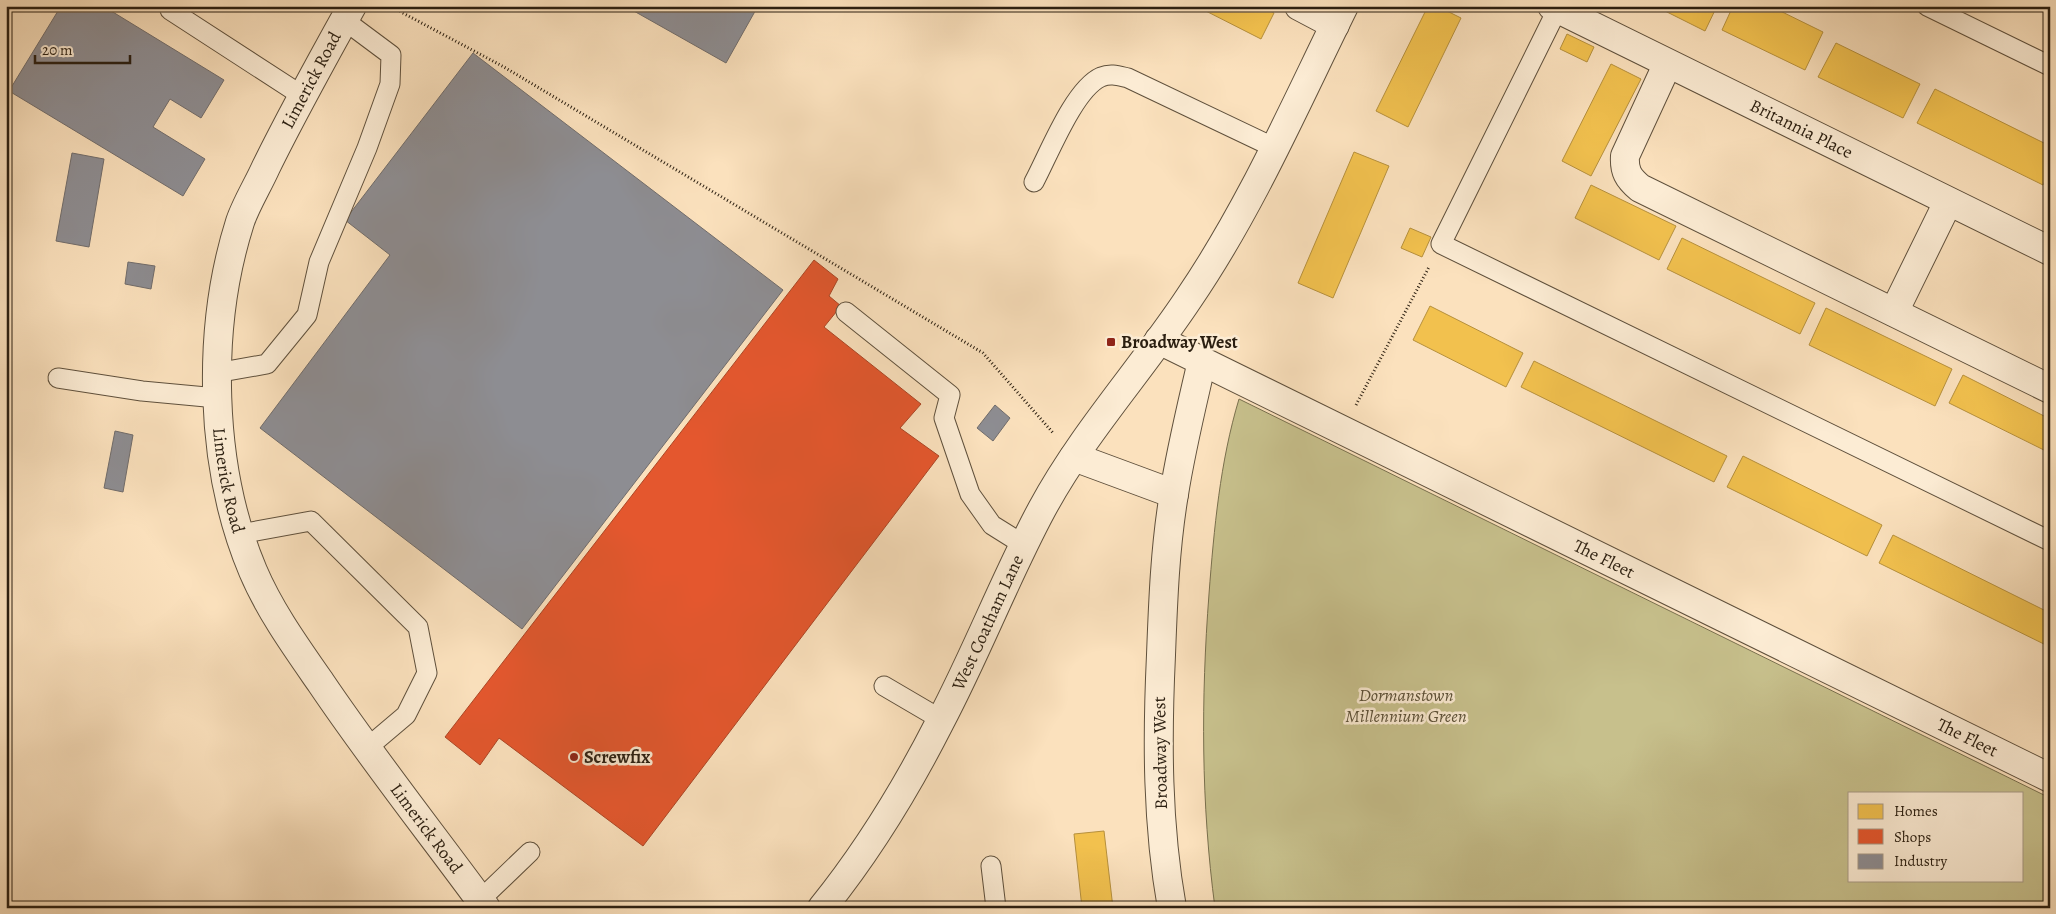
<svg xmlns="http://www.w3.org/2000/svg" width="2056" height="914" viewBox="0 0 2056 914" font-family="Alegreya,serif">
  <rect width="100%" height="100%" fill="#fbe1bd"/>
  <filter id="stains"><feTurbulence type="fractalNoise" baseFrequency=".004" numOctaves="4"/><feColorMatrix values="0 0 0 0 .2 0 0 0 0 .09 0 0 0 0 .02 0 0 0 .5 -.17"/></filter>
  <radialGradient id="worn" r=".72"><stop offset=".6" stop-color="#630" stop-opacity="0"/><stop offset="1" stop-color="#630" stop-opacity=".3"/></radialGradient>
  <path fill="#c7c08c" stroke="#79704e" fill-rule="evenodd" d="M1239 399 2050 798V908H1215C1201 803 1201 699 1209 594 1214 529 1220 462 1239 399ZM1850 793H2022V880H1850Z"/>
  <g fill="#f2c14e" stroke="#b6903c">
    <polygon points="1196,6 1261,6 1274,13 1261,39"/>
    <polygon points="1428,6 1437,6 1461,18 1408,127 1376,111"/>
    <polygon points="1655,6 1717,6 1705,31"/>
    <polygon points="1733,6 1770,6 1823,32 1805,70 1722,30"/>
    <polygon points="1567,34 1594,47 1587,62 1560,49"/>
    <polygon points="1836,43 1920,84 1903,118 1818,77"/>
    <polygon points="1611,64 1641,79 1591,176 1562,161"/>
    <polygon points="1935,89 2050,146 2050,171 2043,185 1917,123"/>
    <polygon points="1354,152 1389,166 1333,298 1298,283"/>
    <polygon points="1591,185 1676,226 1659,260 1575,218"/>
    <polygon points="1410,228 1431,237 1422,257 1401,248"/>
    <polygon points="1682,238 1815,303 1800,334 1667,269"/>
    <polygon points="1430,306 1523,353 1506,387 1413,340"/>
    <polygon points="1826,308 1952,369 1935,406 1809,345"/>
    <polygon points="1534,361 1727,456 1714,482 1521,387"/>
    <polygon points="1963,375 2050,419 2050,453 1949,403"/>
    <polygon points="1743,456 1882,525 1867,556 1727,487"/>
    <polygon points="1893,535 2050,613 2050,647 1879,563"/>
    <polygon points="1104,831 1113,908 1082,908 1074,834"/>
  </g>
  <polygon fill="#e4572e" stroke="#ac4625" points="814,260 838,279 829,296 841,306 824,327 921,404 900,428 939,456 643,846 499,738 480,765 445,737"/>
  <g fill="#8d8d92" stroke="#706c6b">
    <polygon points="61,6 103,6 224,80 201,118 170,99 153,127 205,159 183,196 9,91"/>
    <polygon points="625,6 758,6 726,63"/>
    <polygon points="473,53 783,290 522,629 260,428 390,255 345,220"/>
    <polygon points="72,153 104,159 89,247 56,241"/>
    <polygon points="128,262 155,266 151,289 125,284"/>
    <polygon points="995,405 1010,418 993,441 977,428"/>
    <polygon points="115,431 133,435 123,492 104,488"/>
  </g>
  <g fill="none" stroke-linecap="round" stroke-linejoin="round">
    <g stroke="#5f503c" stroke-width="21">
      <g id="lane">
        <polyline points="1559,6 1441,244 2050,541"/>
        <polyline points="1927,6 2050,66"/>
        <polyline points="170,10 301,95"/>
        <path d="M1034 182C1049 154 1074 89 1101 77 1111 73 1119 76 1128 78L1275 148"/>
        <polyline points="846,312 950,395 944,418 970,494 992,525 1024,545"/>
        <polyline points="216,373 267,364 307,315 319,262 367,148 390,84 391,55 344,20"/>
        <polyline points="58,378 142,391 217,398"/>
        <polyline points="240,534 311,521 418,627 427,673 406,715 367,748"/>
        <polyline points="884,686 942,720"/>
        <polyline points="991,866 996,908"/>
        <polyline points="480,900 530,852"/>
      </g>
    </g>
    <g stroke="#5f503c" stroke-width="30">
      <g id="street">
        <path id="s1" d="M352 6C322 60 293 112 266 167 258 185 246 204 240 222 206 329 209 467 253 571 270 611 296 647 321 683 373 760 431 833 486 908"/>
        <polyline points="1299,6 1335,25"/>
        <path id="s2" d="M1552 6 2050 251"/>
        <path d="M1667 65 1625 156C1624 171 1628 178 1640 188L2050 389"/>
        <polyline points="1894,312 1948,202"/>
        <path id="s3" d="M1159 340 2050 778"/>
        <polyline points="1074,457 1174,494"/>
        <path id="s4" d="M822 908C868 851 907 787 940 722 977 652 1005 578 1042 509 1083 433 1142 369 1189 298 1251 207 1295 105 1344 6"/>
        <path d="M1172 908C1157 824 1157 740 1161 655 1163 602 1165 547 1174 494 1181 449 1192 405 1202 361"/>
      </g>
    </g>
    <g stroke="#2b1f11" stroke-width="3" stroke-dasharray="1 2.5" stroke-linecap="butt">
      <polyline points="395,6 401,12 504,67 983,353 1054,434"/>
      <polyline points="1356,405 1429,267"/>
    </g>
    <use href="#lane" stroke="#fcecd4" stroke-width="19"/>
    <use href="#street" stroke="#fcecd4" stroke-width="28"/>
  </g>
  <g fill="#8f2418" stroke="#fcecd4" stroke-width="2">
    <rect x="1106" y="337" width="10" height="10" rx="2.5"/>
    <circle cx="574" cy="757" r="5"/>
  </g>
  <g text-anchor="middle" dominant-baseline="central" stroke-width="5" stroke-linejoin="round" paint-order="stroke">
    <g font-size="18" fill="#2b1f11" stroke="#fcecd4">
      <text transform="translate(311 80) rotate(-62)">Limerick Road</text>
      <text stroke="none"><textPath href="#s2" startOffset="278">Britannia Place</textPath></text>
      <text stroke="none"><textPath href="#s1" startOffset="505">Limerick Road</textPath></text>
      <text stroke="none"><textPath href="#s3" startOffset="496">The Fleet</textPath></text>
      <text stroke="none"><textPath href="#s4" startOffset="331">West Coatham Lane</textPath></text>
      <text stroke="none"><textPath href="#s3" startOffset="901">The Fleet</textPath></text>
      <text transform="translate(1160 753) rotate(-91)">Broadway West</text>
      <text stroke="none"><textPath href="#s1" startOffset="910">Limerick Road</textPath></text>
    </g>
    <g font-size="18" font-weight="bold" fill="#2b1f11" stroke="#fcecd4" text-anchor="start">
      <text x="1121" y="342">Broadway West</text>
      <text x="584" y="757">Screwfix</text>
    </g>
    <g font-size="18" font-style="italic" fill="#5a4f36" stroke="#fcecd4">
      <text x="1406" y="695">Dormanstown<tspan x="1406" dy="21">Millennium Green</tspan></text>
    </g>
  </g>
  <rect width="2056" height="914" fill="none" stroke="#fbe1bd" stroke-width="25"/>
  <rect x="8" y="8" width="2041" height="899" fill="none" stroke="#2b1f11" stroke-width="2.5"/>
  <rect x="12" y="12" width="2031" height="889" fill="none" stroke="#2b1f11"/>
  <rect x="1848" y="792" width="175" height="90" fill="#fcecd4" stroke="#a89a86"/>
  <rect x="1858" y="804" width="25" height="15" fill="#f2c14e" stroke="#a89a86"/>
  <text x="1894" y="816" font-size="15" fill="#2b1f11">Homes</text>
  <rect x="1858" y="829" width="25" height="15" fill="#e4572e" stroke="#a89a86"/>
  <text x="1894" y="842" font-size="15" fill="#2b1f11">Shops</text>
  <rect x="1858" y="854" width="25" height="15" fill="#8d8d92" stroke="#a89a86"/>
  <text x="1894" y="866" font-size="15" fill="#2b1f11">Industry</text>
  <path d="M35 55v8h95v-8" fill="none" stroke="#2b1f11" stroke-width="2.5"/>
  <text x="42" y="55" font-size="15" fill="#2b1f11" stroke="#fcecd4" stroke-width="4" paint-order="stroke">20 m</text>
  <rect width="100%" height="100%" filter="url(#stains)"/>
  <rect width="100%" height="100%" fill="url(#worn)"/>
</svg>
